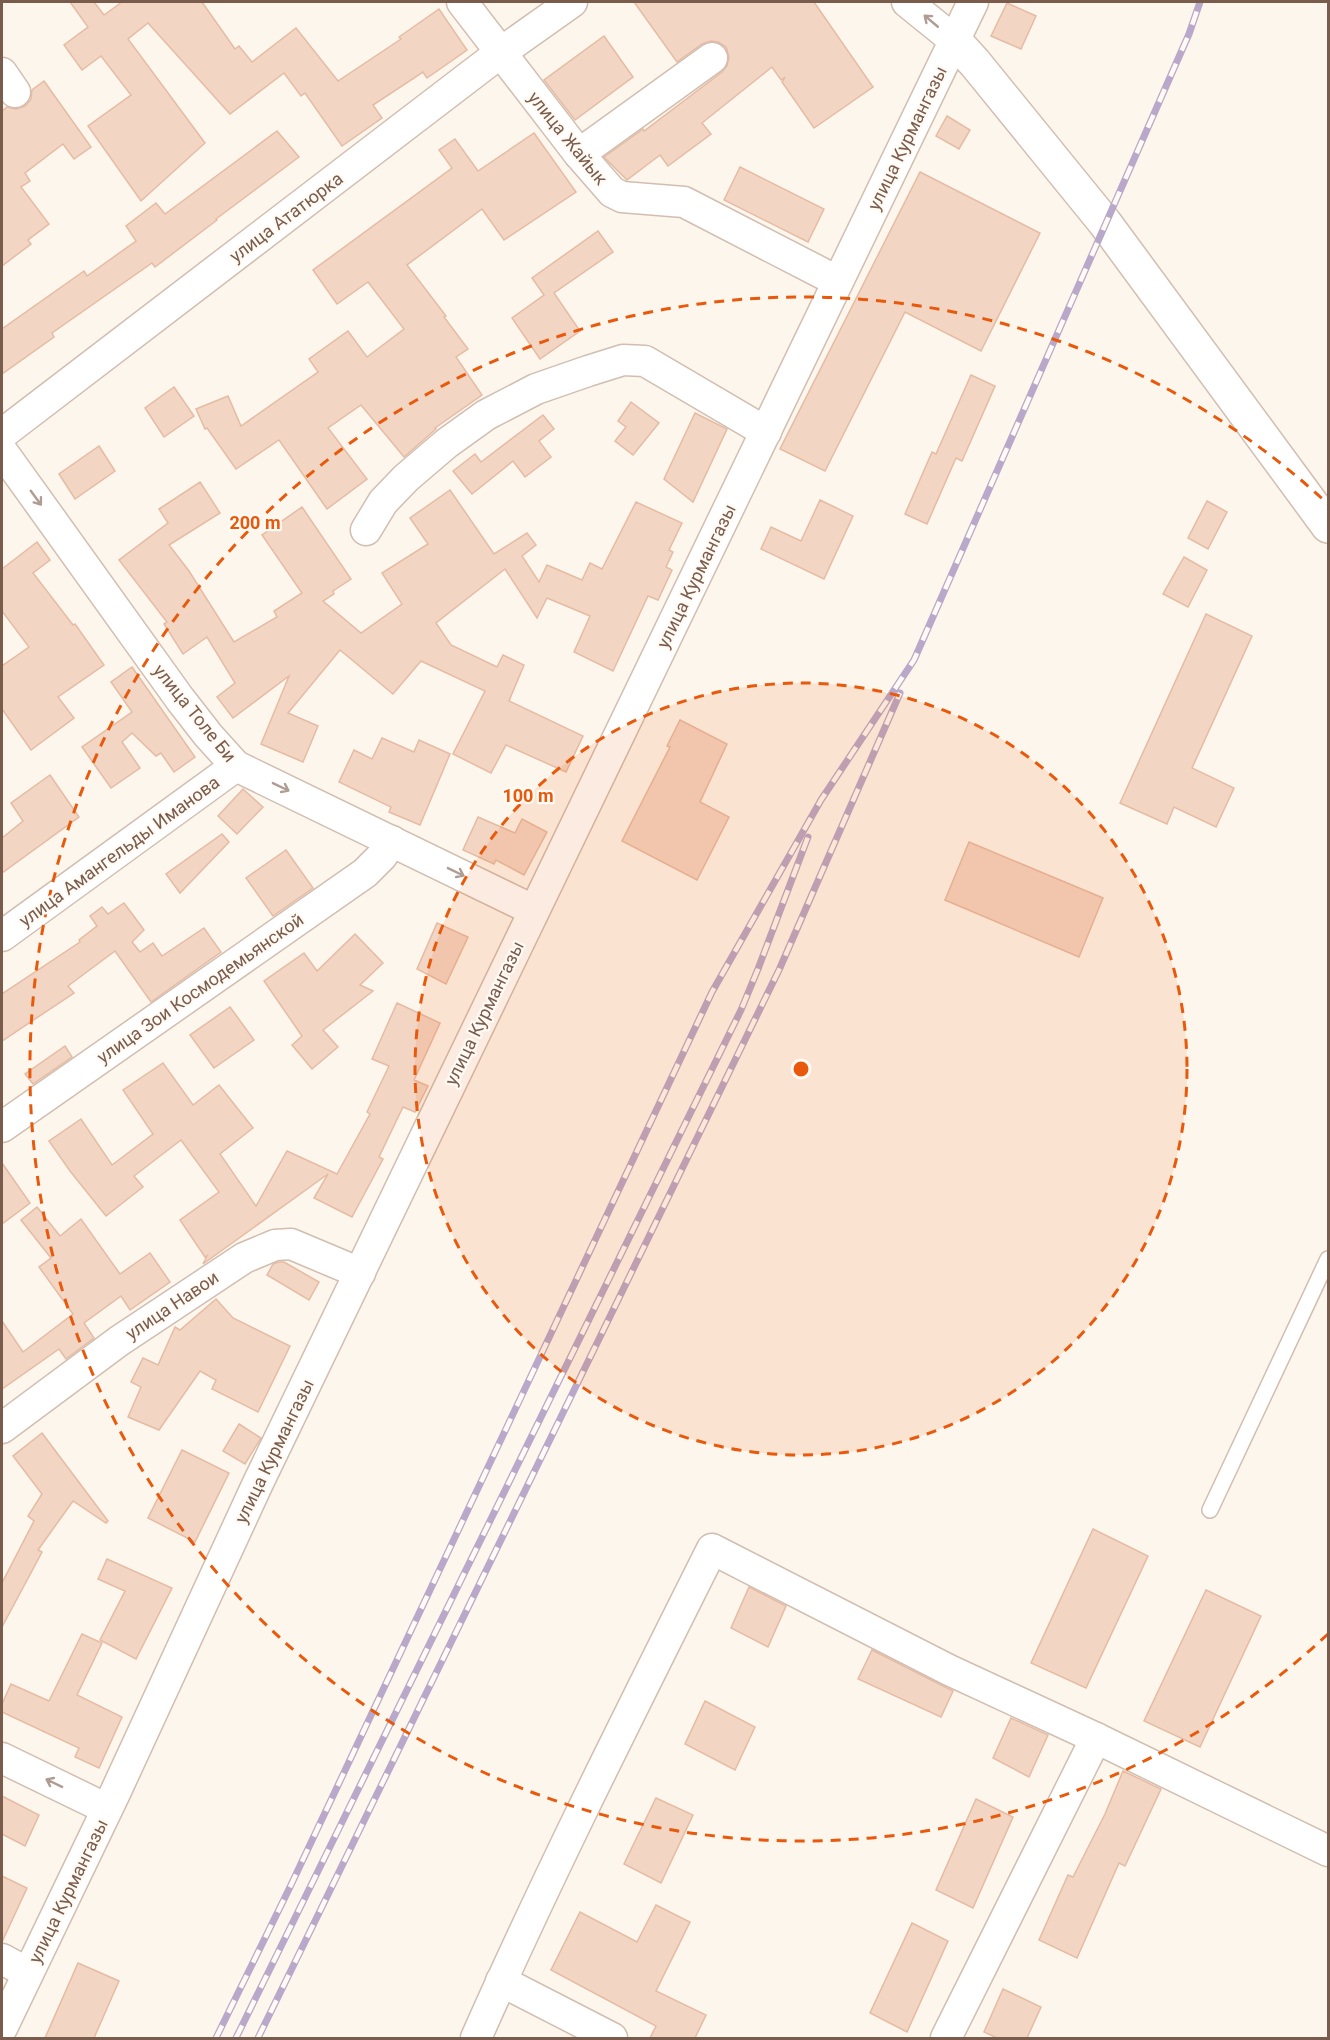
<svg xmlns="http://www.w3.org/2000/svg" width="1330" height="2040" viewBox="0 0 1330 2040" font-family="Roboto,sans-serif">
  <rect width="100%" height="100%" fill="#fdf6ec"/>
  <g fill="#f3d5c3" stroke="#e6bba3" stroke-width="1.5">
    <polygon points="70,2 94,2 104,15 122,2 202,2 235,49 239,46 252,62 296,28 338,81 401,39 399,37 439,9 467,50 427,78 423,72 373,105 382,118 342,146 305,93 301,96 284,73 230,114 148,23 128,39 205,143 141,201 88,126 131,95 101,56 82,70 64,45 88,27"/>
    <polygon points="634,2 814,2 873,87 814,128 782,82 785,77 781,80 772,67 702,123 711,134 668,166 660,155 627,180 604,157 643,129 644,131 722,72 727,66 729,57 726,47 718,42 711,41 702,44 677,62"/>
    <polygon points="1007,3 1036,16 1021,49 991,36"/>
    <polygon points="604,36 633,77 575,120 544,80"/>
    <polygon points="44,81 91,147 74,159 63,144 25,173 30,181 21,187 49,224 28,240 31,244 2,266 2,111 7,107 16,109 25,106 31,99 32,90"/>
    <polygon points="947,116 970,130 959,149 936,136"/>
    <polygon points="277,131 299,157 216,219 217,220 155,267 152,263 52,333 54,337 2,374 2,329 84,271 87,276 136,241 126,226 156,203 165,214"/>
    <polygon points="534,133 576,192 504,240 482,209 407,265 446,316 444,317 468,349 456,357 482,395 435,428 436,429 404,457 361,405 328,428 367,479 327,509 279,440 236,469 207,428 205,429 196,409 228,396 241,426 318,372 309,359 348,331 367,357 404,329 368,282 337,304 313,270 452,168 439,150 455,139 478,171"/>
    <polygon points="740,167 824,209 808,242 724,200"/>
    <polygon points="920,172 1040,233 981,351 905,312 825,471 780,449"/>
    <polygon points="598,231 613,252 554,293 580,331 540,359 512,318 544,295 532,278"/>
    <polygon points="971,375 995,386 962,461 956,458 927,524 905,514 932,452 936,454"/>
    <polygon points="174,387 194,416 164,437 145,408"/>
    <polygon points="631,402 659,423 633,455 615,441 626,427 618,421"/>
    <polygon points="695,413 727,429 693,502 664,479"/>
    <polygon points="543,415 554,429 539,441 551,457 525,477 513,461 472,494 453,471 475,454 481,462"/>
    <polygon points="99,446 115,471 75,499 59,474"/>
    <polygon points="200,482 220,513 169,545 189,571 234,642 277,617 274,611 302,593 262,535 302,507 351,579 333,591 334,594 323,601 361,633 402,604 382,573 428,544 410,518 450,490 494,554 527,533 536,545 522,556 539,582 547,565 582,580 590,563 602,569 636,502 682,523 669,550 673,552 666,567 672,570 658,600 648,596 613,671 574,652 590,616 547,598 537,618 505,569 436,623 451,645 497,667 503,655 524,665 509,701 583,736 566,772 506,745 491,773 453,754 485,691 421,661 393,694 340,650 288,713 318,726 303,762 261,744 289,676 233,718 217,697 235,683 207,637 183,654 164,624 167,622 119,560 168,523 159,509"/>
    <polygon points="820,500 853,516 824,579 761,549 771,527 801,541"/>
    <polygon points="1207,501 1227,512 1208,549 1188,538"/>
    <polygon points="37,542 50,560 33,573 73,625 75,624 104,665 58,697 74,718 31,750 2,709 2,666 29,647 2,611 2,569"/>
    <polygon points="1184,557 1207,570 1188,607 1163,594"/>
    <polygon points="1206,614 1252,636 1192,768 1234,788 1216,827 1174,807 1167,824 1120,803"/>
    <polygon points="132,667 195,757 174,772 161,753 156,756 132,733 122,742 140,768 111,788 82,747 132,712 111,682"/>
    <polygon points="680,720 727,744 700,802 729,817 697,880 622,841 670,747 667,746"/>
    <polygon points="382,738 414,752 419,740 450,754 420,825 389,812 391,807 339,782 354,750 372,759"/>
    <polygon points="50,775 79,817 2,873 2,838 23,821 11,803"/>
    <polygon points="243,789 263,807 237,834 218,816"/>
    <polygon points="478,817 515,833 522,819 547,832 524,875 496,860 494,864 463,850"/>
    <polygon points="222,834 229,842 180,893 166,874"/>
    <polygon points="969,842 1103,898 1079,957 945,900"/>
    <polygon points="286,850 313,888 273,916 246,878"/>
    <polygon points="124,903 144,930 132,942 140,952 153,943 162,956 204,928 221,952 151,1002 115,951 68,986 74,993 2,1041 2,994 80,942 79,940 97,926 90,916 102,907 108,914"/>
    <polygon points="437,923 468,937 446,984 417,969"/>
    <polygon points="355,934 383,963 360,985 373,991 323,1030 338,1047 312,1069 292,1045 302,1036 264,981 304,953 317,971"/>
    <polygon points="397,1003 440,1023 414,1080 428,1086 415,1112 403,1107 379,1157 383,1159 352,1217 314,1198 328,1174 203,1264 207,1256 205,1257 180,1220 219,1192 181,1140 134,1176 143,1187 106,1216 70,1171 49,1141 81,1119 112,1165 153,1134 123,1090 163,1063 193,1105 219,1085 253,1128 220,1154 256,1206 287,1151 337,1174 370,1114 367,1112 389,1066 372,1059"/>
    <polygon points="230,1007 254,1040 214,1068 190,1035"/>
    <polygon points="65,1046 72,1057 33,1084 25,1074"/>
    <polygon points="2,1163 30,1203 2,1224"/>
    <polygon points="37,1207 60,1236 81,1219 120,1274 150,1253 170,1282 130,1310 121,1296 84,1323 94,1338 66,1359 59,1349 2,1389 2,1321 23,1352 73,1314 39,1267 51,1258 21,1220"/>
    <polygon points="279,1262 284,1262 319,1282 309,1300 267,1275 273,1264"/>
    <polygon points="216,1299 233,1318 290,1346 258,1412 212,1389 216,1380 200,1371 159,1430 128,1417 141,1387 131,1382 143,1358 158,1365 175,1327 180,1330"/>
    <polygon points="239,1424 261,1438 245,1464 223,1451"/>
    <polygon points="42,1433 108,1521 106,1523 73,1501 38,1550 42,1552 2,1627 2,1583 34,1521 28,1516 42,1494 13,1456"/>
    <polygon points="182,1450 229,1473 195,1542 148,1518"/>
    <polygon points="1093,1529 1148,1556 1086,1688 1031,1663"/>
    <polygon points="107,1559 172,1588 136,1659 100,1640 125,1591 98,1579"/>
    <polygon points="749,1587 786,1606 768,1647 731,1628"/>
    <polygon points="1206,1590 1261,1616 1200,1747 1144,1721"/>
    <polygon points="82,1634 102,1643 77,1695 122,1717 99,1768 75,1757 79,1748 2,1712 2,1704 11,1684 49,1701"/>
    <polygon points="872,1650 953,1691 941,1717 858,1679"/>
    <polygon points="705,1701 755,1727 735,1770 685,1744"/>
    <polygon points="1011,1718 1048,1735 1029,1777 993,1758"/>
    <polygon points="1123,1771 1161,1789 1125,1866 1119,1863 1077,1958 1039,1940 1068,1875 1073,1877 1105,1814"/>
    <polygon points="2,1796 39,1815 25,1846 2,1834"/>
    <polygon points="656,1798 693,1815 661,1883 624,1864"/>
    <polygon points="976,1799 1013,1817 973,1908 936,1890"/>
    <polygon points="2,1876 27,1888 2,1942"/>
    <polygon points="656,1905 690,1922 656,1991 706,2015 695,2038 650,2038 656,2026 551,1970 580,1912 637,1942"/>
    <polygon points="912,1923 948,1941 907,2032 870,2013"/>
    <polygon points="78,1963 119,1981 94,2038 45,2038"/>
    <polygon points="1003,1989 1041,2007 1027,2038 997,2038 984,2032"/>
  </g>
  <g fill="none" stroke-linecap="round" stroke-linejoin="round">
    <g stroke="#d1beb0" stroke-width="18">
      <polyline id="service" points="1210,1510 1328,1259"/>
    </g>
    <g stroke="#d1beb0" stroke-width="33">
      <g id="minor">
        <polyline points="462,2 579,154 612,192 622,197 684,202 837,281"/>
        <polyline points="907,2 954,40"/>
        <polyline points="2,73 15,92"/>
        <polyline points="579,154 712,58"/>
        <polyline points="2,434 500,53 572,2"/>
        <polyline points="2,451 180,699 208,735 236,766 533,910"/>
        <polyline points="366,530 383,502 406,478 447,443 486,415 536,389 588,371 623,360 645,361 766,432"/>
        <polyline points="2,936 236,766"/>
        <polyline points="2,1127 365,873 382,856 392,841"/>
        <polyline points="2,1428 119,1341 244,1258 275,1245 291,1244 360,1273"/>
        <polyline points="2,1758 107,1809"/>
        <polyline points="2,1959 28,1973"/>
        <polyline points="501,1981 612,2038"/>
        <polyline points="2,2028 115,1793 258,1483 973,2"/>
        <path d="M476 2038C549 1873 631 1711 712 1549L949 1670 1096 1738 1328 1851"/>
        <polyline points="946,2038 1096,1738"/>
      </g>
    </g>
    <g stroke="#d1beb0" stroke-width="36">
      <polyline id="tertiary" points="954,40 975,63 1105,223 1328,526"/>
    </g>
    <use href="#service" stroke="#fff" stroke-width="15"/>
    <use href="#minor" stroke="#fff" stroke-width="30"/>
    <use href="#tertiary" stroke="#fff" stroke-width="33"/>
    <g stroke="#b9a8c9" stroke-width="7">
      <g id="rail">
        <polyline points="216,2038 290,1887 712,992 821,800 914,660 1189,34 1200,2"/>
        <polyline points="236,2038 741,1010 758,969 808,837"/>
        <polyline points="258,2038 779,970 900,693"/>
      </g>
    </g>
    <use href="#rail" stroke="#fffaf3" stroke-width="4.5" stroke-dasharray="14" stroke-linecap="butt"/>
  </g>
  <defs><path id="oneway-shaft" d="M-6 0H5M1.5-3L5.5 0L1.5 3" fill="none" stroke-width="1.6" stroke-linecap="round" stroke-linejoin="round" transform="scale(1.5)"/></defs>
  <g stroke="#af9d94">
    <use href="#oneway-shaft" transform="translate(931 21) rotate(-140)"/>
    <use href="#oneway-shaft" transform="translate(36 498) rotate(54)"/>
    <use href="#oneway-shaft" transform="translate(281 787) rotate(26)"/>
    <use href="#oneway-shaft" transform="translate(456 872) rotate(26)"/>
    <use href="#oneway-shaft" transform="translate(54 1783) rotate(-154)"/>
  </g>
  <circle cx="801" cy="1069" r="386" fill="#e8590c" fill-opacity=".12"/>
  <g fill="none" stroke="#e8590c" stroke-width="3" stroke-dasharray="10 8">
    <circle cx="801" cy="1069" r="386"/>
    <path d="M1328 1634A772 772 0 1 1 1328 504"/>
  </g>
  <g text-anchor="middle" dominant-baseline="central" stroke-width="4.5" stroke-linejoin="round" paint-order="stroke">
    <g font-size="18" fill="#7a5c4d" stroke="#fffaf3">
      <text transform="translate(568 138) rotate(51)">улица Жайык</text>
      <text transform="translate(907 138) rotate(-64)">улица Курмангазы</text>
      <text transform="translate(286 217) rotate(-37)">улица Ататюрка</text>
      <text transform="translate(696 576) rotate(-64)">улица Курмангазы</text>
      <text transform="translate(195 713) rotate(51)">улица Толе Би</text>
      <text transform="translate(119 851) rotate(-36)">улица Амангельды Иманова</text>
      <text transform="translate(200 988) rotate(-35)">улица Зои Космодемьянской</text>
      <text transform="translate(484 1013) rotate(-64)">улица Курмангазы</text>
      <text transform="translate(172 1305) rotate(-34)">улица Навои</text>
      <text transform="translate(274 1451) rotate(-64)">улица Курмангазы</text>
      <text transform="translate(68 1891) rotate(-64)">улица Курмангазы</text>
    </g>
  </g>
  <circle cx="801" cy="1069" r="9" fill="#e8590c" stroke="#fffaf3" stroke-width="3"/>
  <g font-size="18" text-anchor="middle" font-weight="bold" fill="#e8590c" stroke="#fffaf3" stroke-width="4.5" stroke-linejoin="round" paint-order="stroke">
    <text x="255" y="529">200 m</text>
    <text x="528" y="802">100 m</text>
  </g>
  <rect width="1330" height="2040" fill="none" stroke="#7a5c4d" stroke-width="6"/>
</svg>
